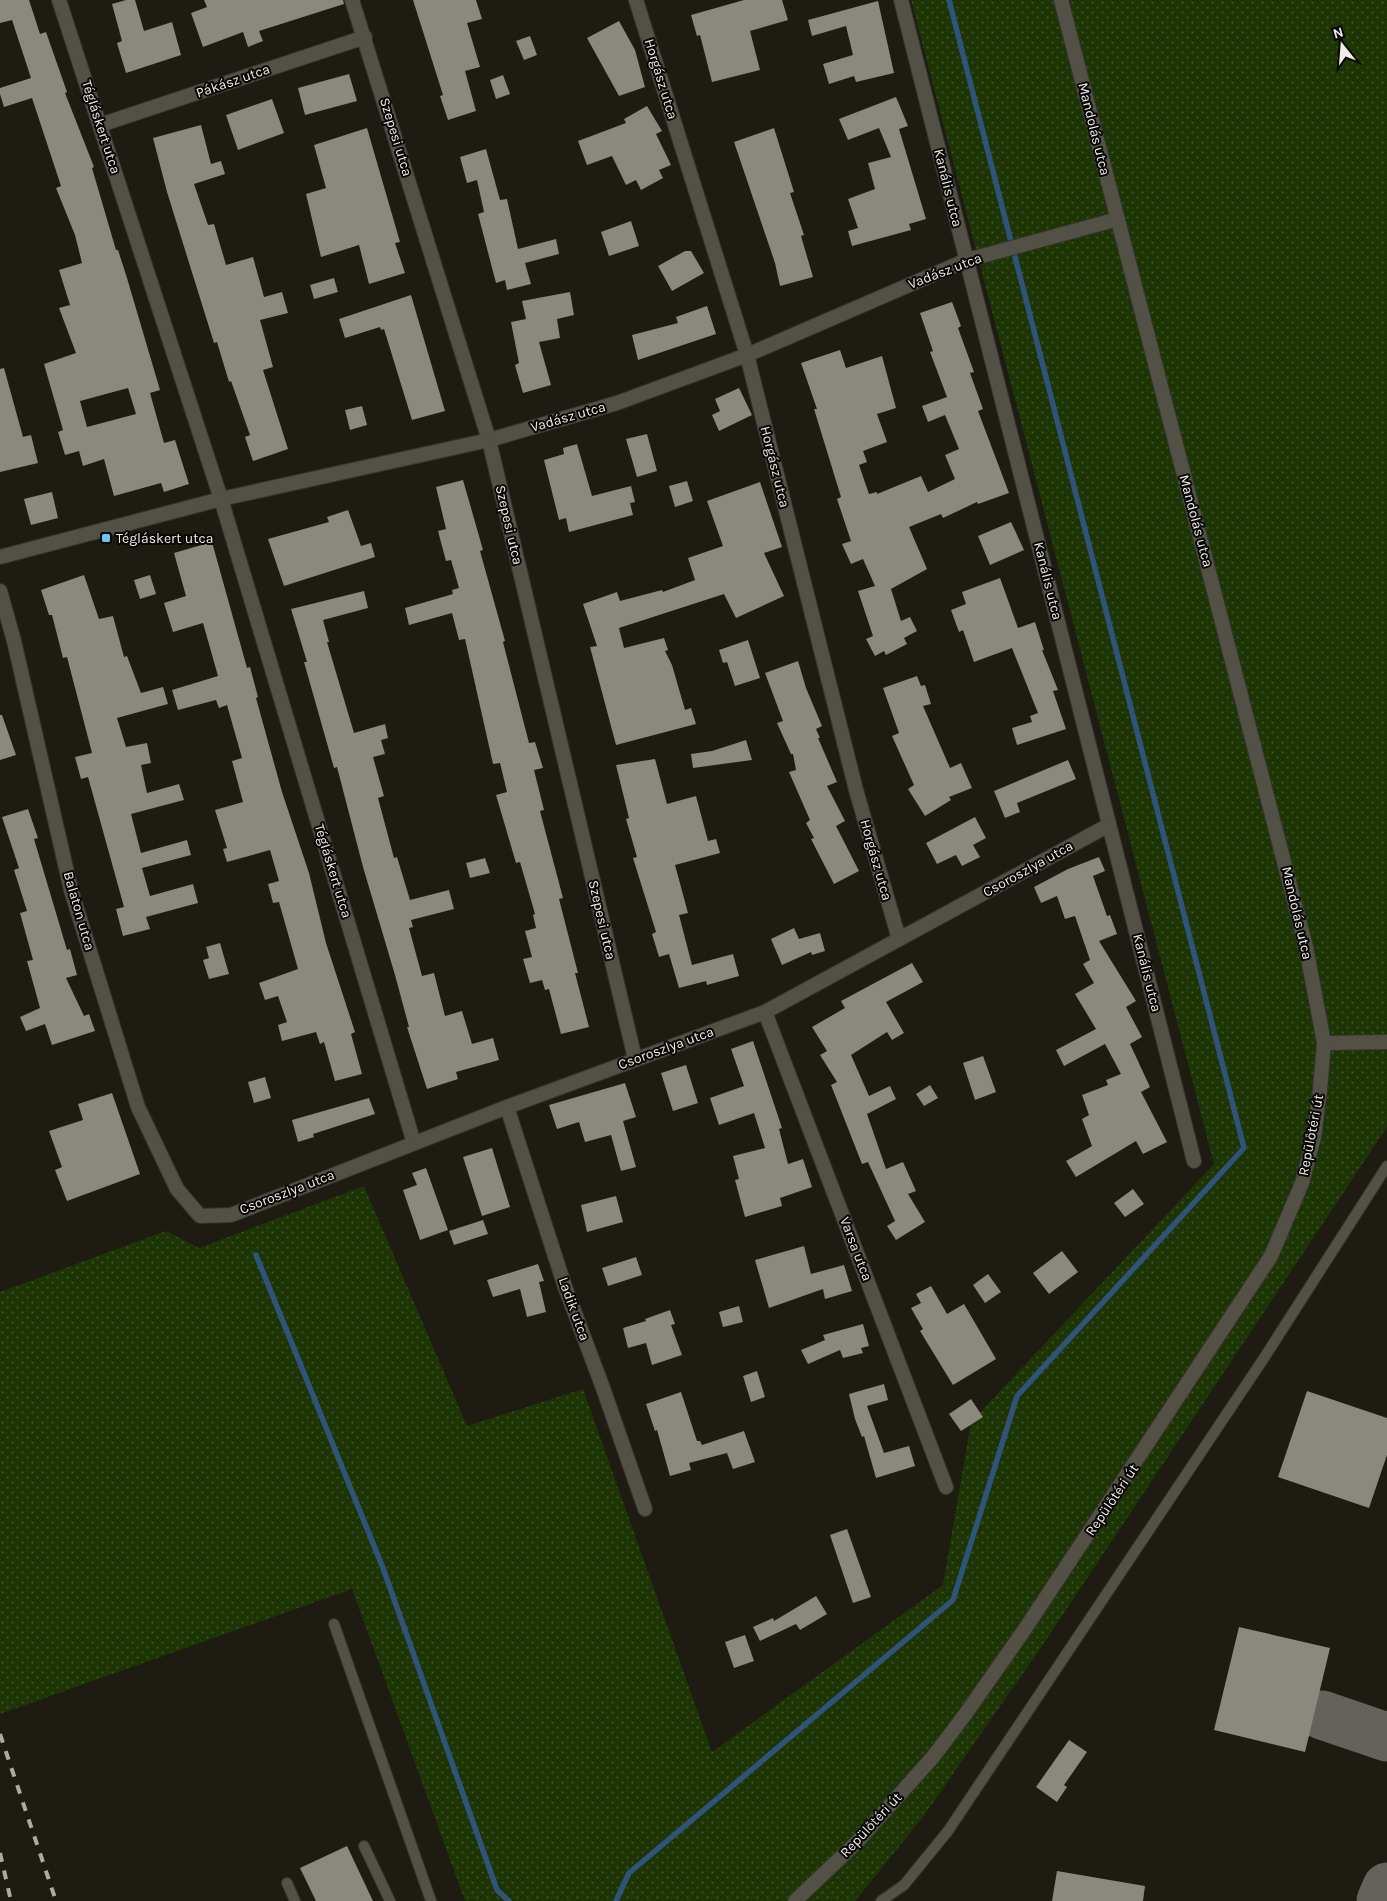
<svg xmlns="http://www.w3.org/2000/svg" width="1387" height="1901" viewBox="0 0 1387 1901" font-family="Karla,sans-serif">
  <defs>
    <pattern id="grass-dots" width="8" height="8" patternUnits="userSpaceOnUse" patternTransform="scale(1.25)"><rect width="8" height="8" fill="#1d3404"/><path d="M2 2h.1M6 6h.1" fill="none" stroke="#3e5229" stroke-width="1.8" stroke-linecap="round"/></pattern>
  </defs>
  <rect width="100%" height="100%" fill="#1d1b12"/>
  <polygon fill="url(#grass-dots)" points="911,0 1387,0 1387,1127 1040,1649 923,1817 855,1901 465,1901 352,1589 0,1714 0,1292 166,1231 199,1248 364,1186 467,1426 583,1389 712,1752 943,1585 971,1422 1214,1164"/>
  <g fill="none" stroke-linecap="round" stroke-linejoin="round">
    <g stroke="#2f537b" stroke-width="5.5">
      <polyline points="256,1255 383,1568 497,1890 509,1901"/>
      <polyline points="616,1901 629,1873 953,1600 1017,1396 1244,1148 949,0"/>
    </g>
    <g stroke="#64625a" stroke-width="49">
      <polyline points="1322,1715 1387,1737"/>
      <polyline points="1381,1901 1387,1887"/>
    </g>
  </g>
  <g fill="#8b887d" fill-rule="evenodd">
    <path d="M0 0H29L40 34 46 32 67 92 65 93 94 167 92 168 116 250H118L127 278 160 390 150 393 164 443 175 440 189 484 164 492 161 483 114 496 104 459 83 466 79 451 65 455 58 432 63 430 44 364 76 353 59 308 70 305 59 270 82 263 75 235 56 188 61 186 32 98 4 107 0 94V88L31 78 12 20 0 23ZM128 388 136 414 87 427 80 401Z"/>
    <polygon points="126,0 135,0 144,31 172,22 181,55 126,73 117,43 122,41 112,4"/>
    <polygon points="204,0 343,0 344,4 259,31 263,41 248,47 243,32 203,47 191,13 207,7"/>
    <polygon points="413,0 476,0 482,19 467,23 480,67 465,71 476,111 448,120 440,96 443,95"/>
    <polygon points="744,0 782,0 788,20 750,31 760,70 712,82 700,35 697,36 691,15"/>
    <polygon points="878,1 894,73 856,82 854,76 829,84 823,64 853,55 846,26 812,36 808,20"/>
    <polygon points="619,21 635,50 645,87 619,96 587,38"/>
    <polygon points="530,36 537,55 524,60 516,41"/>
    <polygon points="349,74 357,101 305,115 298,88"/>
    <polygon points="503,75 510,94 496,99 490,80"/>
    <polygon points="896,97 908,126 899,129 926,219 909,224 911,230 852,246 848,231 858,228 848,199 875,189 868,163 891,157 879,128 848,140 839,119"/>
    <polygon points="272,99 284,133 238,150 226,115"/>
    <polygon points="647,106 662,131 656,134 671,165 659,170 663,178 641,190 636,180 626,185 612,156 587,165 578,141 626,123 624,119"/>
    <polygon points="201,125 211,164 221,161 225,174 194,184 208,225 214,224 226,265 253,257 264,297 282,292 288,313 260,320 273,367 263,370 288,449 253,461 245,437 250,435 231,381 229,382 217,342 214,343 167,192 153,138"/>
    <polygon points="367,128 400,242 395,243 405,273 369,284 359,245 321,257 306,194 326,188 314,145"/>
    <polygon points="774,128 794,192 790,193 804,235 801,236 813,277 780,286 775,263 734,142"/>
    <polygon points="486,149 500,200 507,199 518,249 556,239 559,254 525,263 531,284 507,290 505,280 496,283 478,214 484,212 477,180 467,183 460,157"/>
    <polygon points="631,221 639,246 609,256 601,232"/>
    <polygon points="685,251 691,251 704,273 672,291 658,266"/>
    <polygon points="334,278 338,292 314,299 310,285"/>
    <polygon points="570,292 574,315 557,319 560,338 539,342 551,385 523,393 515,365 519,363 511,322 526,319 522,301"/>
    <polygon points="411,295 445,411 412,420 384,329 381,330 380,327 345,338 339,319"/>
    <polygon points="952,302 961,326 958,328 974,372 970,373 983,409 978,411 1009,493 978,504 977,502 943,518 941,514 909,527 927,569 891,589 901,621 910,617 917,631 904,638 907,644 886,655 884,651 875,656 866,639 873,636 858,591 875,586 863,559 851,564 842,544 851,541 837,499 841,497 814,409 817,409 801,363 840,350 846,368 882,356 896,408 877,414 887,442 863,451 867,462 859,465 869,494 877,492 877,494 921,476 928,492 955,479 945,455 959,449 945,415 928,422 922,406 947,397 930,352 933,351 920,313"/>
    <polygon points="707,306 716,334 638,360 632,335 678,323 676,317"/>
    <polygon points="4,368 23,437 31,435 38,463 0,472 0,369"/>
    <polygon points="739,388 752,415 719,431 712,415 720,411 715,399"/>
    <polygon points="362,406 367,425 350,430 345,410"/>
    <polygon points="647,434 657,471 637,477 626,439"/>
    <polygon points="577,444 592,496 631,486 635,502 630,503 633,515 569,532 566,518 559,520 544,460 564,454 563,448"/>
    <polygon points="463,480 483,550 480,551 505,641 503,642 529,743 535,742 543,768 534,770 544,810 540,811 559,883 563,898 559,899 578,973 575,973 589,1027 561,1034 549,989 545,990 542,980 530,983 523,959 532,957 525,931 536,928 533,915 535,914 520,862 516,863 496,795 507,792 500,763 493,764 465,639 459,640 452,613 409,625 405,608 453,594 452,590 459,588 451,560 446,561 438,531 446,529 436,487"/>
    <polygon points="687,481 693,501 675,507 669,486"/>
    <polygon points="760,482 782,547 764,553 784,596 736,618 724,594 619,628 624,648 664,638 668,650 665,651 672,665 685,710 691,708 696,724 616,745 590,647 597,646 583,604 617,592 620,601 662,590 663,592 695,580 688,558 723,546 707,501"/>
    <polygon points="52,492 58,518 31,525 24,499"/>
    <polygon points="348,510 361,546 371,543 375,557 284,586 268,539 329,522 327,517"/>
    <polygon points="1011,522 1024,550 990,565 978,536"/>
    <polygon points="212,542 247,668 250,667 258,697 256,698 282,792 309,873 326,943 355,1032 351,1034 362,1074 335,1081 324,1042 320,1044 316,1032 282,1041 278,1025 287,1022 278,996 265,1000 259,983 298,969 279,902 273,903 268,884 279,881 270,850 227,862 223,849 227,848 215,810 243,802 232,761 242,758 227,705 219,708 216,700 178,710 172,690 218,676 203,623 173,632 164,603 186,596 174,553"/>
    <polygon points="84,575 99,619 113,616 124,657 127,656 141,693 163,687 168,704 117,718 126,747 147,743 151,763 141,765 147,793 179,784 184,800 131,814 141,853 187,840 191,855 142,868 150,896 193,884 198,903 146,917 150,929 123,936 116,909 124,907 88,777 81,779 75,757 92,753 67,657 63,658 52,615 49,615 41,590"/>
    <polygon points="150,575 156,594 140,599 134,580"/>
    <polygon points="1000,578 1018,628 1035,622 1044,650 1042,650 1058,690 1053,691 1066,729 1017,745 1012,728 1032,722 1030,716 1038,713 1012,648 974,662 963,630 959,632 951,610 966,604 962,592"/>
    <polygon points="364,591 368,608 323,620 329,642 327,642 354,733 385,724 388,738 381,740 385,754 373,757 384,796 378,798 394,858 397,857 410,900 449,890 454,909 411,920 413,927 409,928 422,976 434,973 445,1016 462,1011 472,1044 493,1038 499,1060 456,1072 458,1079 427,1089 407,1027 409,1027 395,975 363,867 337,767 334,768 304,662 307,662 291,609"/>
    <polygon points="748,640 760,678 735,686 727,662 723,663 719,650"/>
    <polygon points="798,661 806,688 822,726 816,729 820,738 818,738 837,782 827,786 845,821 836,826 859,871 834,884 811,839 814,838 806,823 810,820 789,772 796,770 793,754 791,754 777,723 783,721 765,673"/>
    <polygon points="917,676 921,686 925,685 931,704 923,706 950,768 961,763 972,788 949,797 951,800 925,816 908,789 914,785 892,736 899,733 883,688"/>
    <polygon points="0,715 2,715 16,755 0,760"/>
    <polygon points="746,740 752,760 693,768 691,754 712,751"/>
    <polygon points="655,759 667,804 696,796 708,841 716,839 720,853 675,865 688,913 679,915 692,965 733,954 739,976 707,985 706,981 679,988 669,954 659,957 652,934 656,932 633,858 637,857 626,819 629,818 616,765"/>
    <polygon points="1068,760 1076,779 1017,803 1020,812 1005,818 994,791"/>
    <polygon points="28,809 38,838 34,839 67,950 70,949 77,975 66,978 84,1016 89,1014 95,1031 52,1045 45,1024 26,1031 20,1017 40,1008 27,961 33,960 20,913 27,911 14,870 19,868 2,817"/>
    <polygon points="975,817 986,838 973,845 980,857 962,866 956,855 937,864 926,843"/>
    <polygon points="1099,857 1105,871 1093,876 1107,916 1110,915 1117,934 1099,941 1136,1001 1126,1007 1142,1037 1130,1044 1150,1087 1141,1092 1167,1142 1143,1154 1136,1141 1076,1177 1066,1161 1092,1146 1082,1119 1089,1115 1082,1095 1108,1085 1106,1080 1121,1074 1105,1044 1064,1066 1056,1050 1096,1029 1075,994 1094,983 1083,964 1090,960 1075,916 1065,919 1057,896 1041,903 1034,887 1068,869"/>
    <polygon points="485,858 490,873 470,878 466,863"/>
    <polygon points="794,928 799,939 820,933 825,951 812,955 811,952 782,965 771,939"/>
    <polygon points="220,943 229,974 209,979 203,960 209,958 206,947"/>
    <polygon points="912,963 923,982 886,1002 904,1033 892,1040 887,1032 851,1055 869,1096 890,1086 896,1099 867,1114 886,1169 903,1162 916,1191 908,1194 925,1222 896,1240 887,1226 895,1221 868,1162 862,1164 831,1085 837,1082 820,1055 827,1051 812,1027 845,1008 841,1001"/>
    <polygon points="753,1041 782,1128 779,1129 788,1164 803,1159 812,1187 780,1198 782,1206 745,1217 735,1180 739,1179 733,1156 765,1148 754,1113 719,1125 710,1098 744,1086 731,1049"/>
    <polygon points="983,1056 996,1092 975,1100 963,1063"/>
    <polygon points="686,1065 698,1103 673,1111 661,1073"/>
    <polygon points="265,1077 271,1098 254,1103 248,1082"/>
    <polygon points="625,1083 636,1117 623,1121 636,1167 621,1171 611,1135 585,1142 579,1122 557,1129 549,1105"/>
    <polygon points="930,1085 938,1098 924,1106 916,1094"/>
    <polygon points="112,1093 140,1174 67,1201 55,1170 62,1167 49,1131 83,1120 78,1104"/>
    <polygon points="369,1098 375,1114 313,1134 314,1137 298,1142 292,1120"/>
    <polygon points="492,1148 510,1207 482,1216 463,1157"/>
    <polygon points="426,1168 448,1230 420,1240 403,1190 417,1185 412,1173"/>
    <polygon points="1133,1189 1144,1204 1125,1217 1114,1203"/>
    <polygon points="616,1196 623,1222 587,1232 581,1205"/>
    <polygon points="483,1220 488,1234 454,1245 449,1231"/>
    <polygon points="804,1246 811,1274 844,1265 852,1291 825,1299 823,1289 769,1308 755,1260"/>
    <polygon points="1062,1251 1078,1272 1049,1294 1033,1273"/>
    <polygon points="636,1257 642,1275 608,1286 602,1268"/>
    <polygon points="538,1264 544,1281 539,1282 546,1312 527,1317 520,1289 493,1297 487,1280"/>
    <polygon points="988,1274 1001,1292 985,1303 973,1285"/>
    <polygon points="931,1286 947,1314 964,1304 996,1359 953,1385 920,1331 923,1329 911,1308 921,1303 916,1294"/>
    <polygon points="739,1306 743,1322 723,1327 719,1312"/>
    <polygon points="670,1310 675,1324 671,1325 682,1355 652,1365 646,1343 628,1348 623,1328 646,1321 645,1319"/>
    <polygon points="863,1324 869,1346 861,1348 863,1353 843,1358 840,1350 808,1364 801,1350 825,1340 823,1335"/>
    <polygon points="757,1371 765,1397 751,1402 743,1376"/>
    <polygon points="884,1384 888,1400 867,1406 884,1453 909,1446 915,1466 876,1478 864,1436 862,1437 855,1419 849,1394"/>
    <polygon points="1307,1391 1387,1418 1387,1455 1369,1508 1278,1477"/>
    <polygon points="681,1392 697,1441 700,1441 702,1445 744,1431 755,1462 733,1469 727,1453 689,1463 691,1470 670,1476 657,1430 655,1431 646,1404"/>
    <polygon points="971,1399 983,1417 961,1431 949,1414"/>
    <polygon points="847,1529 871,1597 853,1603 830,1535"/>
    <polygon points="816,1596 827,1614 800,1630 796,1624 760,1641 753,1627 773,1618 774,1621"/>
    <polygon points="1239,1627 1330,1648 1305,1752 1214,1730"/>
    <polygon points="745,1635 754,1661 734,1668 725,1642"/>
    <polygon points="1069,1740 1087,1752 1064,1785 1067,1787 1057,1802 1036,1787"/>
    <polygon points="347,1846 373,1901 316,1901 300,1868"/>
    <polygon points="1057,1871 1145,1886 1143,1901 1052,1901"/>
  </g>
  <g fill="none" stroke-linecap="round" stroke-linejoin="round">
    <g stroke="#363430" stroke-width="12">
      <g id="service">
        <polyline points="334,1624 431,1901"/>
        <polyline points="364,1846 390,1901"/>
        <polyline points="287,1883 295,1901"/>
        <polyline points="881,1901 904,1885 948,1831 1264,1358 1387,1166"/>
      </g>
    </g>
    <g stroke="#363430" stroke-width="16">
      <g id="minor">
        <polyline points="59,0 221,499 414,1143"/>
        <polyline points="352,0 489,440 635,1059"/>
        <polyline points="636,0 747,355 856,790 899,939"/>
        <polyline points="901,0 1194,1161"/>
        <polyline points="100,125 365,37"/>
        <polyline points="0,557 221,499 489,440 617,403 747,355 967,260 1118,219"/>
        <polyline points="0,591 14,641 71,890 138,1107 177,1189 200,1216 231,1215 507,1107 765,1012 1109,825"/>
        <polyline points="765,1012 946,1487"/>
        <polyline points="1324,1043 1387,1042"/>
        <polyline points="507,1107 565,1287 603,1388 645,1509"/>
      </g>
    </g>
    <g stroke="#363430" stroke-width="16">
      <polyline id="tertiary" points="795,1901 857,1842 933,1757 964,1716 1025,1629 1271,1256 1302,1183 1314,1137 1320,1090 1324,1043 1306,947 1061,0"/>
    </g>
    <use href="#service" stroke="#535046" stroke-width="10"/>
    <use href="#minor" stroke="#535046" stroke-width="14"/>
    <use href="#tertiary" stroke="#535046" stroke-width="14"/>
    <g stroke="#abaaa3" stroke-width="4" stroke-dasharray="9 9" stroke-linecap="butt">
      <polyline points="0,1734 56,1901"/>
      <polyline points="0,1853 11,1901"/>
    </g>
  </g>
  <rect fill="#68c4f0" stroke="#070604" stroke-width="2" x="101" y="533" width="10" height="10" rx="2.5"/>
  <g text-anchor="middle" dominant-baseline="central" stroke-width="4" stroke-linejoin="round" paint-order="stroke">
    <g font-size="14" fill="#eeede7" stroke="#070604">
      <text transform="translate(661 79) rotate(73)">Horgász utca</text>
      <text transform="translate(233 81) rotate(-19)">Pákász utca</text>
      <text transform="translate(101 127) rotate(72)">Tégláskert utca</text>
      <text transform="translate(1094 129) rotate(76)">Mandolás utca</text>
      <text transform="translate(396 137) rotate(73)">Szepesi utca</text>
      <text transform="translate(948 188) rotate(76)">Kanális utca</text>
      <text transform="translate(945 271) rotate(-21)">Vadász utca</text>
      <text transform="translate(568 417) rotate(-16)">Vadász utca</text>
      <text transform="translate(775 467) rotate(76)">Horgász utca</text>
      <text transform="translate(1196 521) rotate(75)">Mandolás utca</text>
      <text transform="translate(509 525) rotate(77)">Szepesi utca</text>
      <text transform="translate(1048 581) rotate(76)">Kanális utca</text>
      <text transform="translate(876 860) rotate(74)">Horgász utca</text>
      <text transform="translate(1028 869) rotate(-29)">Csoroszlya utca</text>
      <text transform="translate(333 871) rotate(73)">Tégláskert utca</text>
      <text transform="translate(79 911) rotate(74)">Balaton utca</text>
      <text transform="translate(1297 913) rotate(77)">Mandolás utca</text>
      <text transform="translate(602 920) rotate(77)">Szepesi utca</text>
      <text transform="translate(1147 973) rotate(76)">Kanális utca</text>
      <text transform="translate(666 1048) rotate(-20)">Csoroszlya utca</text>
      <text transform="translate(1311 1135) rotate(-79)">Repülőtéri út</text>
      <text transform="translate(287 1192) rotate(-21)">Csoroszlya utca</text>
      <text transform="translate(856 1249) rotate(69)">Varsa utca</text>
      <text transform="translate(574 1309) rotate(70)">Ladik utca</text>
      <text transform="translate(1112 1500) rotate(-56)">Repülőtéri út</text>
      <text transform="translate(871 1825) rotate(-47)">Repülőtéri út</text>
    </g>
    <g font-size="14" fill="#eeede7" stroke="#070604" text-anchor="start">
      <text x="116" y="538">Tégláskert utca</text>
    </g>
  </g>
  <g transform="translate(1342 45) rotate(343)" stroke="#070604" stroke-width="4" paint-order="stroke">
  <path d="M0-4L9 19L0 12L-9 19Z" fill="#eeede7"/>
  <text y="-8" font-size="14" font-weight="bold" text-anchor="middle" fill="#eeede7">N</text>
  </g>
</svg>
